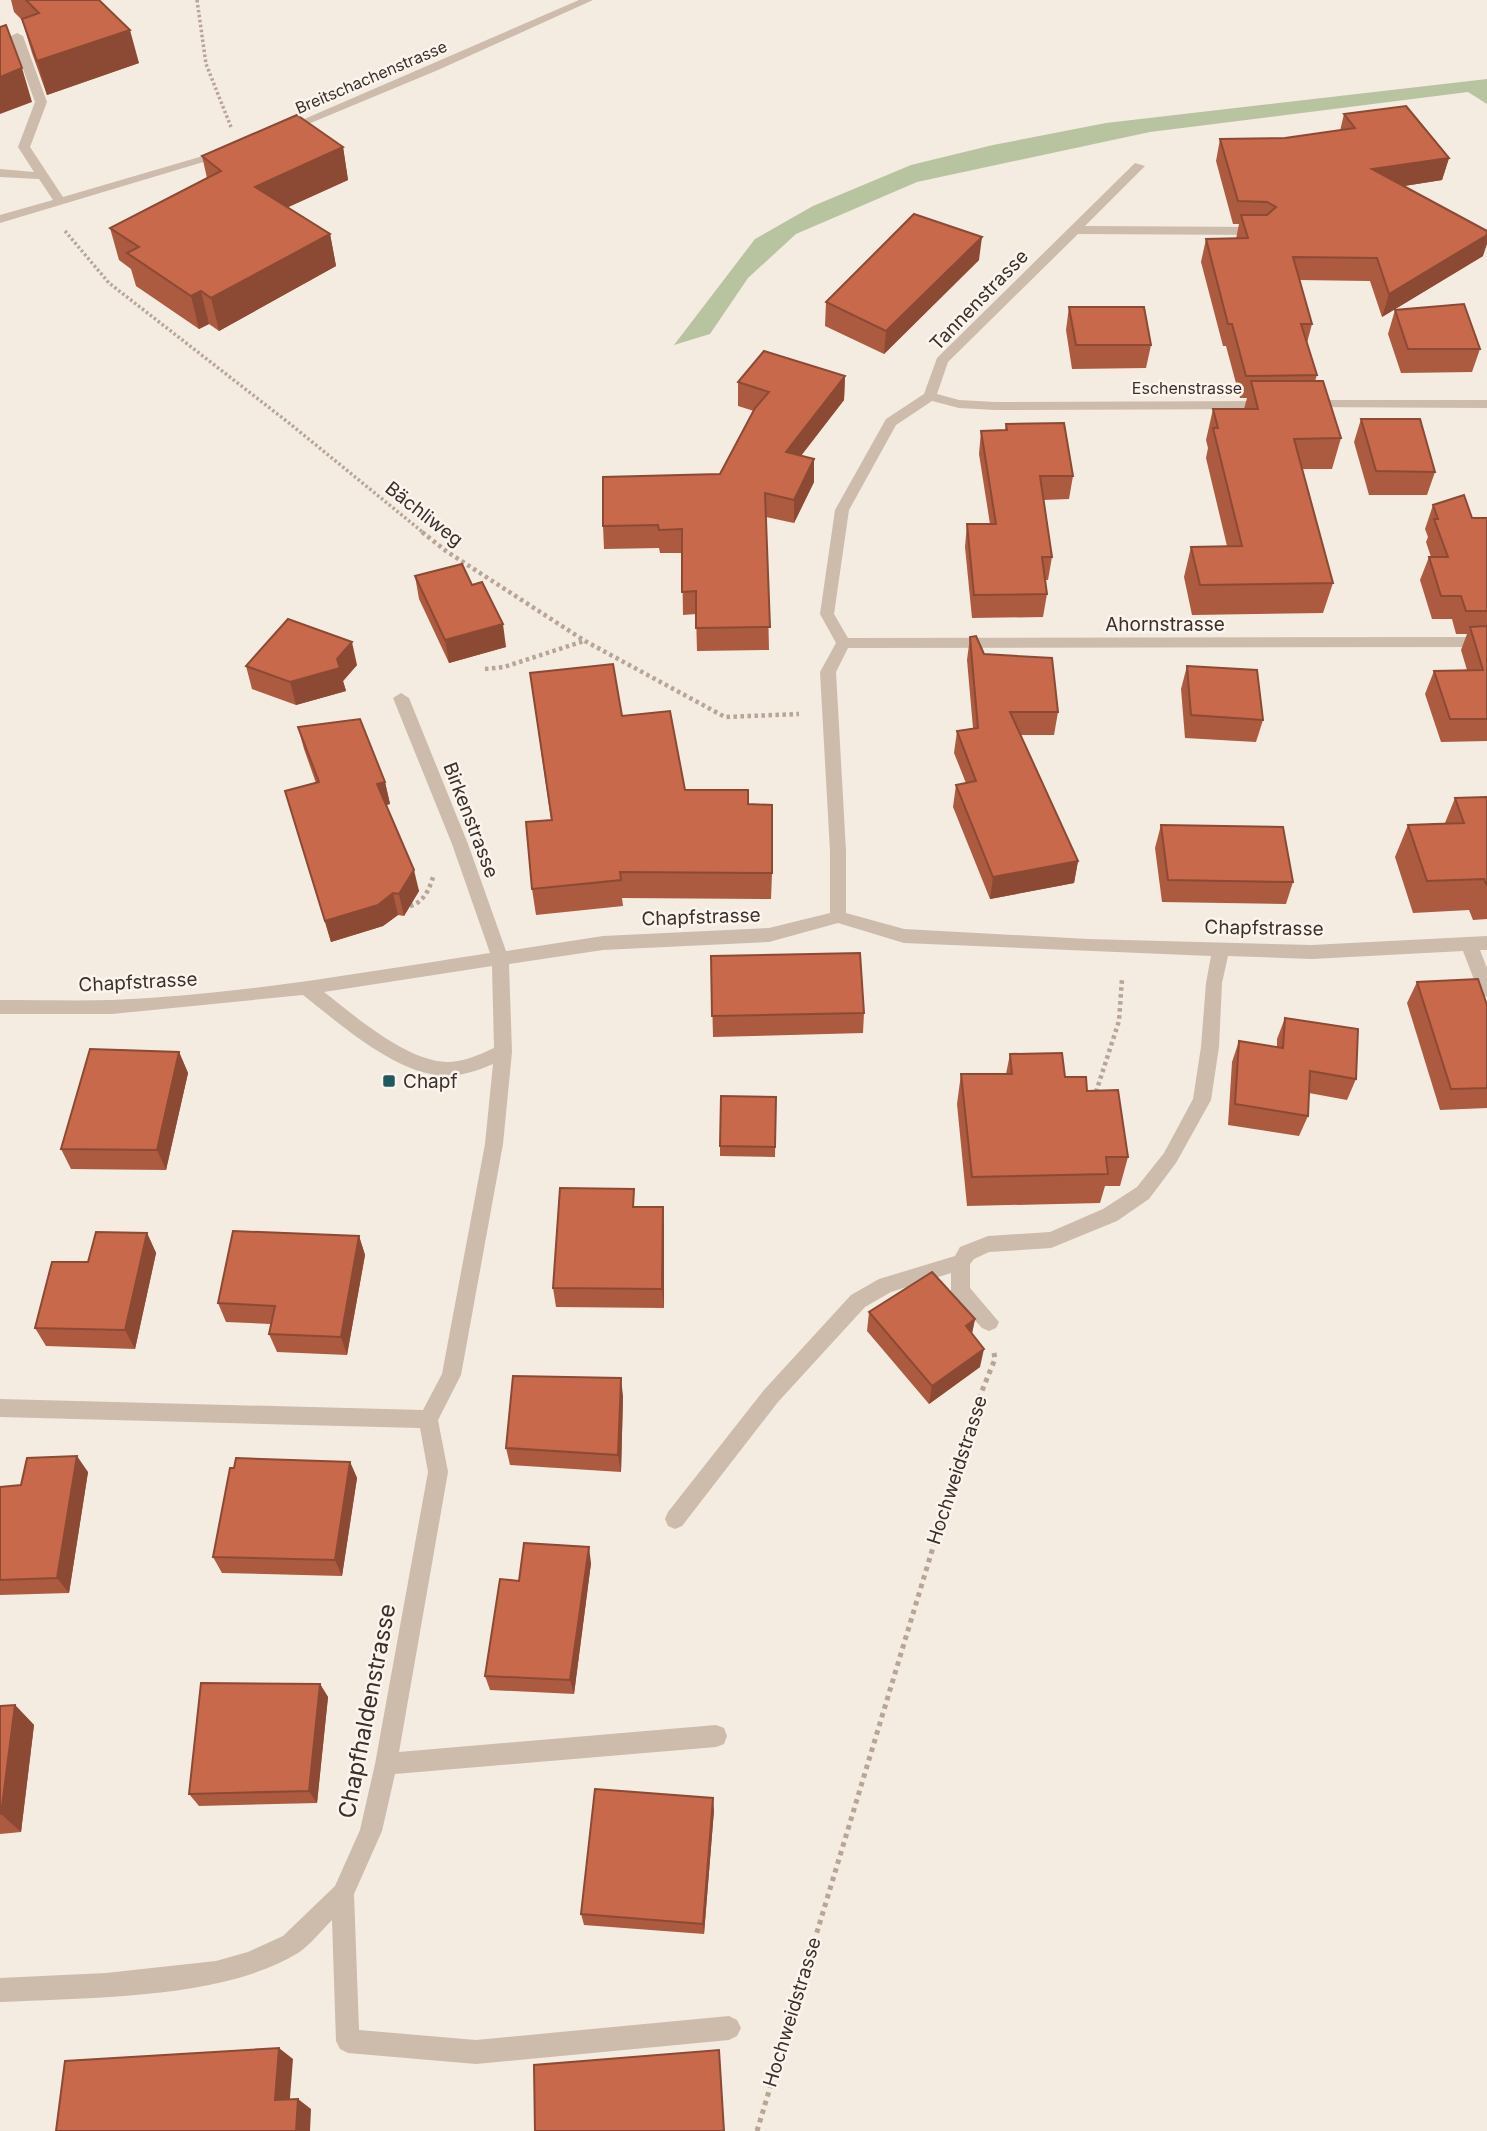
<svg xmlns="http://www.w3.org/2000/svg" width="1487" height="2131" viewBox="0 0 1487 2131" font-family="Inter,sans-serif">
  <rect width="100%" height="100%" fill="#f4ebe1"/>
  <polygon fill="#b8c4a0" points="1487,79 1487,104 1468,92 1150,132 917,182 796,234 748,278 710,334 674,345 755,239 813,206 911,165 993,145 1106,123"/>
  <g fill="none" stroke-linecap="round" stroke-linejoin="round">
    <g stroke="#b9a596" stroke-width="3.5" stroke-dasharray="2.5 2.5" stroke-linecap="butt">
      <polyline points="197,0 206,64 231,127"/>
      <polyline points="65,231 109,283 289,423 425,534"/>
    </g>
    <g stroke="#b9a596" stroke-width="4.5" stroke-dasharray="3.5 3.5" stroke-linecap="butt">
      <polyline points="422,532 446,551 585,641 725,717 799,714"/>
      <polyline points="485,669 504,667 584,641"/>
      <path d="M410 906C425 902 430 887 434 874"/>
      <polyline points="1096,1092 1119,1021 1122,979"/>
    </g>
    <polyline stroke="#b9a596" stroke-width="5" stroke-dasharray="4.5 4.5" stroke-linecap="butt" points="757,2131 975,1408 995,1359 994,1353"/>
    <g fill="#cdbbac" fill-rule="evenodd">
      <polygon points="579,0 593,0 438,70 289,132 279,130"/>
      <polygon points="17,33 23,36 47,102 30,147 63,197 220,151 230,154 0,223 0,215 53,200 39,179 0,177 0,169 34,172 18,147 35,102 11,36"/>
      <path d="M1135 163 1145 166 1085 226 1261 227 1267 231 1261 235 1078 234 948 362 937 394 959 400 995 402 1267 401 1274 405 1267 409 995 410 959 408 932 401 896 425 849 510 834 614 848 638 1487 637V647L848 648 836 672 846 851V913L904 929 1088 939 1312 945 1487 936V950H1480L1487 968V997L1481 995 1478 990 1463 951 1312 959 1228 956 1222 983 1219 1047 1211 1100 1176 1163 1149 1199 1117 1221 1051 1248 989 1252 974 1259 970 1264V1288L999 1322 996 1328 989 1331 982 1328 953 1297 951 1291V1273L891 1292 865 1307 778 1402 682 1526 675 1529 668 1526 665 1519 668 1512 764 1390 851 1295 879 1279 955 1256 960 1247 988 1236 1050 1232 1103 1209 1137 1187 1164 1153 1193 1099 1201 1047 1206 983 1211 956 904 943 838 923 769 942 603 950 509 964 512 1052 503 1144 461 1375 438 1420 448 1472 399 1752 716 1725 724 1728 727 1736 724 1744 716 1747 395 1774 382 1831 354 1894 359 2030 476 2040 729 2016 737 2020 741 2028 737 2036 729 2040 476 2064 348 2053 340 2049 336 2041 332 1920C322 1930 310 1945 298 1953 221 2000 89 1997 0 2002V1978L106 1973 216 1961 248 1952 283 1936 335 1886 360 1830 375 1764 428 1472 420 1428 0 1417V1399L423 1410 442 1374 485 1144 493 1064C479 1070 462 1076 446 1076 397 1075 340 1024 303 995L112 1014H0V1000C37 1000 75 1001 113 1000 239 995 365 972 490 953L452 844 393 698 401 693 409 698 468 844 506 951 603 936 769 928 830 913V851L820 672 836 643 820 614 835 510 886 419 924 394 937 358ZM492 966 494 1048C479 1055 463 1062 447 1062 406 1061 355 1016 324 992Z"/>
      <polygon points="1309,400 1487,400 1487,408 1304,407 1304,401"/>
    </g>
  </g>
  <g fill="#ac5a40">
    <polygon points="11,0 99,0 139,63 47,95 32,53 22,20 14,12"/>
    <polygon points="1344,114 1449,158 1442,180 1404,186 1483,256 1382,317 1370,281 1299,280 1312,324 1307,343 1317,375 1315,381 1341,438 1332,469 1302,469 1333,583 1323,613 1192,615 1184,577 1191,547 1227,546 1206,458 1208,448 1206,440 1213,409 1244,409 1247,398 1240,398 1226,346 1223,346 1201,262 1206,239 1236,239 1239,224 1233,224 1216,161 1220,139 1285,138 1340,131"/>
    <polygon points="343,147 348,180 288,207 330,234 336,266 219,331 209,324 199,329 136,286 131,269 119,260 110,228 207,178 202,156"/>
    <polygon points="979,260 884,354 825,326 826,302"/>
    <polygon points="1069,307 1151,345 1146,368 1072,369 1066,330"/>
    <polygon points="1395,310 1480,349 1472,372 1401,373 1388,334"/>
    <polygon points="845,376 844,400 801,456 814,459 814,482 794,523 766,517 769,650 697,651 696,614 683,615 682,553 660,553 659,548 604,549 603,526 720,474 754,411 738,406 738,382"/>
    <polygon points="1361,419 1435,472 1427,495 1369,495 1354,442"/>
    <polygon points="1006,424 1073,476 1069,499 1044,500 1052,557 1048,580 1045,580 1047,594 1043,617 972,618 965,547 967,524 990,524 979,454 981,431 1005,430"/>
    <polygon points="1433,505 1472,518 1487,518 1487,741 1441,742 1425,694 1434,671 1467,670 1461,650 1467,634 1456,634 1452,619 1432,619 1420,580 1429,557 1431,557 1426,542 1428,537 1425,529"/>
    <polygon points="415,576 472,585 506,647 449,663 419,599"/>
    <polygon points="970,637 984,654 1058,712 1054,735 1021,735 1078,861 1074,883 990,899 953,807 956,785 966,783 954,753 957,731 973,728 967,660"/>
    <polygon points="357,665 343,681 346,691 296,705 252,689 246,666"/>
    <polygon points="1187,666 1263,720 1256,742 1185,738 1181,689"/>
    <polygon points="530,673 622,716 685,790 748,804 772,873 771,899 622,898 623,906 536,915 532,889 551,820"/>
    <polygon points="298,727 385,782 390,804 386,805 419,891 404,916 398,915 383,926 331,942 285,791 316,783 304,749"/>
    <polygon points="1487,797 1487,919 1473,920 1469,910 1413,913 1395,857 1408,825 1445,823 1455,798"/>
    <polygon points="1161,825 1293,882 1286,904 1162,902 1155,848"/>
    <polygon points="711,956 864,1013 863,1033 713,1037"/>
    <polygon points="1417,982 1487,1005 1487,1108 1440,1110 1407,1003"/>
    <polygon points="1285,1018 1356,1079 1347,1100 1309,1093 1308,1116 1299,1136 1228,1125 1232,1062 1239,1041 1277,1047 1277,1039"/>
    <polygon points="179,1052 188,1073 166,1170 71,1169 61,1149"/>
    <polygon points="1010,1054 1065,1077 1087,1091 1128,1157 1120,1186 1105,1186 1100,1203 967,1206 957,1104 961,1074 1006,1074"/>
    <polygon points="776,1097 775,1157 720,1156 720,1146"/>
    <polygon points="635,1207 663,1207 664,1227 664,1308 556,1307 553,1288"/>
    <polygon points="147,1233 156,1253 135,1349 46,1346 35,1328 88,1262"/>
    <polygon points="359,1236 365,1255 347,1355 277,1352 269,1334 271,1324 226,1322 218,1303"/>
    <polygon points="869,1312 975,1319 972,1333 980,1367 929,1404 867,1331"/>
    <polygon points="623,1396 621,1472 510,1465 506,1448"/>
    <polygon points="350,1462 357,1478 342,1576 222,1573 213,1557"/>
    <polygon points="88,1472 69,1593 0,1595 0,1487 21,1485"/>
    <polygon points="591,1563 574,1694 490,1690 485,1676 519,1581"/>
    <polygon points="320,1684 328,1697 317,1803 199,1806 189,1794"/>
    <polygon points="15,1705 34,1725 21,1832 0,1834 0,1706"/>
    <polygon points="714,1810 704,1934 584,1925 581,1914"/>
  </g>
  <g fill="#8c4a34">
    <polygon points="130,30 139,63 47,95 37,61"/>
    <polygon points="22,68 32,102 0,114 0,77"/>
    <polygon points="343,147 348,180 262,219 255,187"/>
    <polygon points="1449,158 1442,180 1366,192 1372,169"/>
    <polygon points="330,234 336,266 219,331 211,298"/>
    <polygon points="1487,235 1487,244 1483,256 1382,317 1389,294"/>
    <polygon points="982,237 979,260 884,354 886,331"/>
    <polygon points="201,291 209,324 199,329 191,296"/>
    <polygon points="845,376 844,400 785,476 786,452"/>
    <polygon points="814,459 814,482 794,523 794,500"/>
    <polygon points="503,624 506,647 449,663 445,640"/>
    <polygon points="352,642 357,665 343,681 346,691 296,705 290,682 337,659"/>
    <polygon points="385,782 390,804 382,806 377,784"/>
    <polygon points="1078,861 1074,883 990,899 993,877"/>
    <polygon points="414,870 419,891 404,916 399,894"/>
    <polygon points="393,893 398,915 383,926 331,942 325,921"/>
    <polygon points="179,1052 188,1073 166,1170 157,1150"/>
    <polygon points="663,1207 664,1227 664,1308 662,1289"/>
    <polygon points="147,1233 156,1253 135,1349 125,1330"/>
    <polygon points="359,1236 365,1255 347,1355 341,1337"/>
    <polygon points="975,1319 971,1338 966,1326"/>
    <polygon points="984,1349 980,1367 929,1404 932,1386"/>
    <polygon points="621,1378 623,1396 621,1472 618,1455"/>
    <polygon points="77,1456 88,1472 69,1593 57,1578"/>
    <polygon points="350,1462 357,1478 342,1576 335,1560"/>
    <polygon points="589,1547 591,1563 574,1694 570,1680"/>
    <polygon points="320,1684 328,1697 317,1803 309,1791"/>
    <polygon points="15,1705 34,1725 21,1832 1,1814"/>
    <polygon points="713,1798 714,1810 704,1934 703,1924"/>
    <polygon points="279,2048 293,2059 289,2110 275,2100"/>
    <polygon points="298,2099 311,2109 310,2131 296,2131"/>
  </g>
  <g fill="#c8694b" stroke="#8c4a34" stroke-width="2">
    <polygon points="26,0 99,0 130,30 37,61 22,19 39,13"/>
    <polygon points="6,25 22,68 0,77 0,27"/>
    <polygon points="1406,106 1449,158 1372,169 1487,231 1487,235 1389,294 1377,258 1293,257 1312,324 1301,324 1317,375 1246,376 1232,324 1228,324 1206,239 1248,238 1241,215 1267,215 1276,207 1267,202 1238,201 1220,139 1285,138 1355,128 1344,114"/>
    <polygon points="297,115 343,147 255,187 330,234 211,298 201,291 191,296 127,253 139,247 110,228 221,171 202,156"/>
    <polygon points="914,214 982,237 886,331 826,302"/>
    <polygon points="1464,304 1480,349 1408,349 1395,310"/>
    <polygon points="1069,307 1144,307 1151,345 1076,345"/>
    <polygon points="764,351 845,376 786,452 814,459 794,500 765,493 770,627 696,628 696,591 682,592 682,529 659,530 658,525 603,526 603,477 720,474 755,408 769,392 738,382"/>
    <polygon points="1251,381 1323,381 1341,438 1294,439 1333,583 1200,585 1191,547 1242,546 1213,428 1218,428 1213,409 1258,409"/>
    <polygon points="1361,419 1420,419 1435,472 1376,471"/>
    <polygon points="1064,423 1073,476 1040,476 1052,557 1042,557 1047,594 974,595 967,524 996,524 981,431 1007,430 1006,424"/>
    <polygon points="1464,495 1472,518 1487,518 1487,611 1466,611 1461,596 1441,596 1429,557 1448,557 1434,519 1438,519 1433,505"/>
    <polygon points="462,564 472,585 482,582 503,624 445,640 415,576"/>
    <polygon points="288,619 352,642 337,659 340,668 290,682 246,666"/>
    <polygon points="1487,626 1487,719 1450,719 1434,671 1483,670 1470,627"/>
    <polygon points="976,636 984,654 1052,658 1058,712 1010,712 1078,861 993,877 956,785 976,781 957,731 978,728 970,637"/>
    <polygon points="613,664 622,716 670,711 685,790 748,790 748,804 772,805 772,873 620,872 621,880 532,889 526,822 552,820 530,673"/>
    <polygon points="1187,666 1257,670 1263,720 1191,715"/>
    <polygon points="360,719 385,782 377,784 414,870 399,894 393,893 378,905 325,921 285,791 319,782 298,727"/>
    <polygon points="1487,797 1487,886 1484,879 1427,881 1408,825 1464,823 1455,798"/>
    <polygon points="1161,825 1283,827 1293,882 1168,880"/>
    <polygon points="860,953 864,1013 712,1016 711,956"/>
    <polygon points="1478,979 1487,1005 1487,1088 1451,1089 1417,982"/>
    <polygon points="1285,1018 1358,1029 1356,1079 1310,1071 1308,1116 1235,1104 1239,1041 1283,1048"/>
    <polygon points="90,1049 179,1052 157,1150 61,1149"/>
    <polygon points="1062,1053 1065,1077 1086,1077 1087,1091 1118,1090 1128,1157 1106,1157 1108,1174 972,1177 961,1074 1012,1074 1010,1054"/>
    <polygon points="721,1096 776,1097 775,1147 720,1146"/>
    <polygon points="560,1188 634,1189 633,1207 663,1207 662,1289 553,1288"/>
    <polygon points="233,1231 359,1236 341,1337 269,1334 275,1306 218,1303"/>
    <polygon points="96,1232 147,1233 125,1330 35,1328 52,1262 88,1262"/>
    <polygon points="932,1272 975,1319 966,1326 984,1349 932,1386 869,1312"/>
    <polygon points="513,1376 621,1378 618,1455 506,1448"/>
    <polygon points="77,1456 57,1578 0,1580 0,1487 21,1485 27,1458"/>
    <polygon points="236,1458 350,1462 335,1560 213,1557 230,1468 234,1468"/>
    <polygon points="524,1543 589,1547 570,1680 485,1676 500,1579 519,1581"/>
    <polygon points="201,1683 320,1684 309,1791 189,1794"/>
    <polygon points="15,1705 1,1814 0,1814 0,1706"/>
    <polygon points="595,1789 713,1798 703,1924 581,1914"/>
    <polygon points="279,2048 275,2100 298,2099 296,2131 56,2131 65,2061"/>
    <polygon points="719,2050 724,2131 535,2131 534,2065"/>
  </g>
  <rect fill="#1f5a5e" stroke="#fbf5ee" stroke-width="2.5" x="382" y="1074" width="14" height="14" rx="3.5"/>
  <g text-anchor="middle" dominant-baseline="central" stroke-width="5" stroke-linejoin="round" paint-order="stroke">
    <g font-size="16" fill="#3b302b" stroke="#fbf5ee">
      <text transform="translate(371 77) rotate(-23)">Breitschachenstrasse</text>
      <text x="1187" y="388">Eschenstrasse</text>
    </g>
    <g font-size="19" fill="#3b302b" stroke="#fbf5ee">
      <text transform="translate(979 300) rotate(-46)">Tannenstrasse</text>
      <text transform="translate(424 514) rotate(38)">Bächliweg</text>
      <text x="1165" y="624">Ahornstrasse</text>
      <text transform="translate(471 820) rotate(69)">Birkenstrasse</text>
      <text transform="translate(701 917) rotate(-2)">Chapfstrasse</text>
      <text transform="translate(1264 928) rotate(1)">Chapfstrasse</text>
      <text transform="translate(138 982) rotate(-3)">Chapfstrasse</text>
      <text transform="translate(957 1470) rotate(-72)">Hochweidstrasse</text>
      <text transform="translate(792 2012) rotate(-73)">Hochweidstrasse</text>
    </g>
    <g font-size="19" fill="#3b302b" stroke="#fbf5ee" text-anchor="start">
      <text x="403" y="1081">Chapf</text>
    </g>
    <g font-size="23" fill="#3b302b" stroke="#fbf5ee">
      <text transform="translate(367 1711) rotate(-79)">Chapfhaldenstrasse</text>
    </g>
  </g>
</svg>
